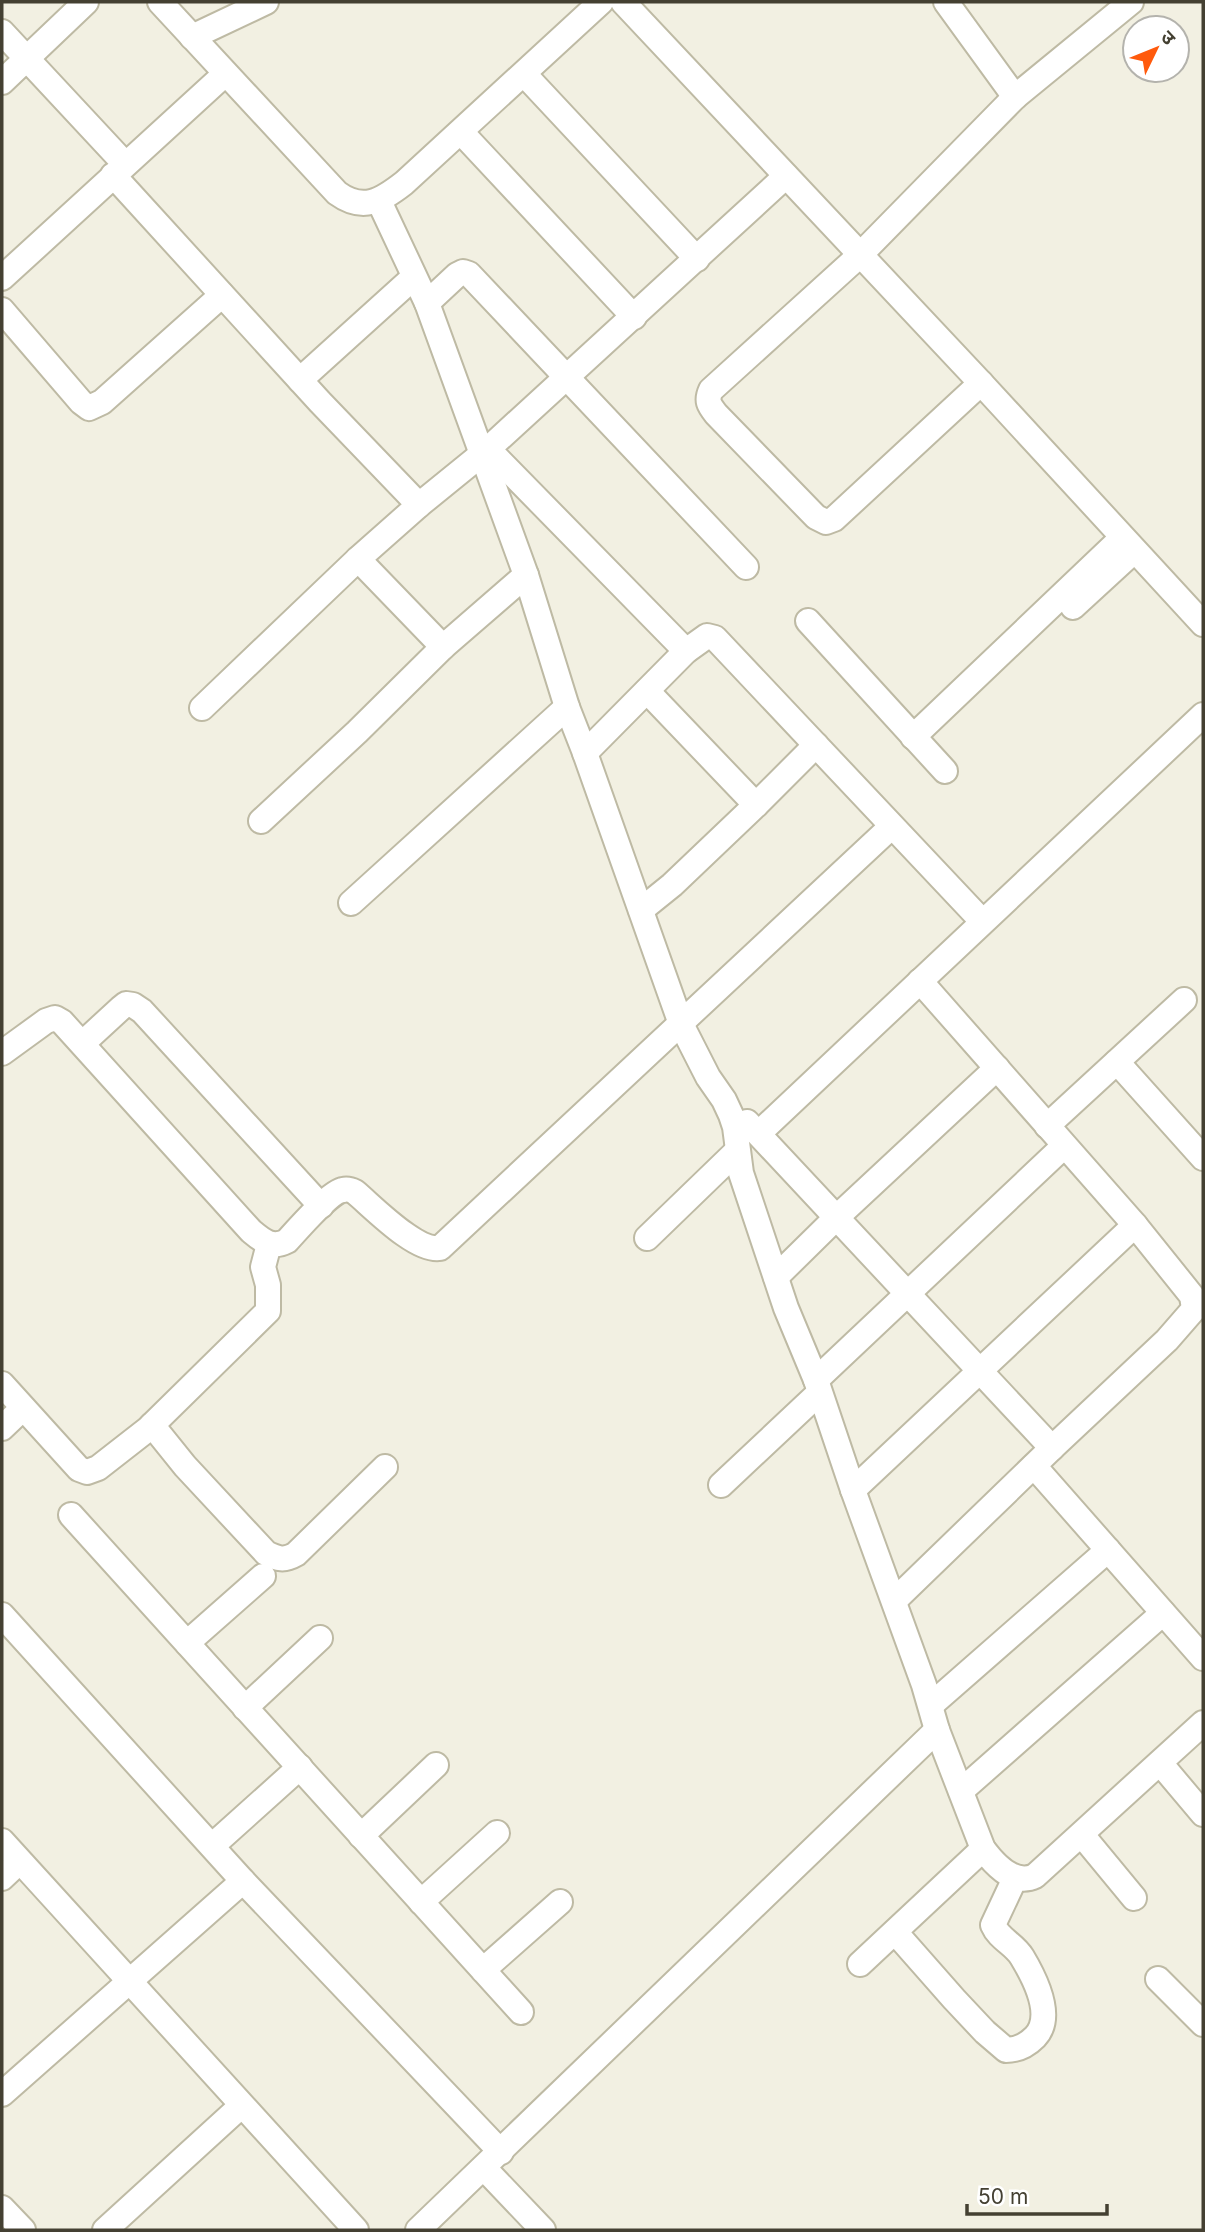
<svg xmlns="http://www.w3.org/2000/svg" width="1205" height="2232" viewBox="0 0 1205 2232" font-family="Inter,'Noto Sans Devanagari',sans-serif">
  <rect width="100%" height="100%" fill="#f2f0e2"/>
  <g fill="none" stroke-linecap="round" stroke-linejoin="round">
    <g stroke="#bebaa4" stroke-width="28">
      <g id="minor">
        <path d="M160 2 337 193C363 212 381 201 404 183L601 2"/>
        <polyline points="623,2 981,383 1203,624"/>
        <polyline points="946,2 1015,97"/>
        <polyline points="2,32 125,164"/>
        <polyline points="192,37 266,2"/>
        <polyline points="524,74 697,259"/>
        <polyline points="2,82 86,2"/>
        <polyline points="461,132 634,317"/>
        <polyline points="113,175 320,402 419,505"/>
        <path d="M379 201 427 303 526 575 567 707 585 753 681 1024 708 1077 724 1100 731 1115 735 1127 741 1173 786 1308 816 1380 853 1490 924 1685 937 1730 983 1849C995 1865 1014 1886 1035 1876L1203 1723"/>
        <polyline points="2,278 225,74"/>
        <polyline points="427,303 457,275 463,272 469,274 746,567"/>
        <polyline points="2,310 81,402 89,408 102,402 222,295"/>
        <polyline points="300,380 414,277"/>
        <path d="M981 383 834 519 826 522 816 517 716 414C709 405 706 401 711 390L860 255 1015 97 1131 2"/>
        <polyline points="488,449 686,651"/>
        <polyline points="358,559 443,647"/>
        <polyline points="1073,607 1134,551"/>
        <polyline points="808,621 945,771"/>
        <polyline points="647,691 756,805 816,745"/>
        <polyline points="202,708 358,559 419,505 488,449 786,176"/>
        <polyline points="913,737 1122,538"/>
        <polyline points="585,753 686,651 707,636 715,638 982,921"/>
        <polyline points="261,821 357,732 443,647 526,575"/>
        <polyline points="351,903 567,707"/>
        <polyline points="641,910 672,885 756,805"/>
        <polyline points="83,1043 121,1008 126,1004 133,1005 142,1011 321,1206"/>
        <path d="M2 1053 46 1021 55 1018 62 1022 251 1231C263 1241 272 1249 287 1241 297 1230 331 1191 343 1190 347 1189 351 1190 355 1192 373 1207 416 1252 440 1248L891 827"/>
        <polyline points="1117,1062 1203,1158"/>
        <polyline points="747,1122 1052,1448"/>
        <polyline points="1047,1126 1184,1000"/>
        <polyline points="759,1133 1203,715"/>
        <polyline points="647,1238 737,1151"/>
        <polyline points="776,1277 837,1217 997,1068"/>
        <polyline points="816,1380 1064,1146"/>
        <polyline points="2,1384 79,1469 87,1472 98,1468 148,1429 268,1311 268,1285 263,1267 269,1244"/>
        <path d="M152 1425 185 1466 266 1553C278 1559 284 1561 296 1554L385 1467"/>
        <polyline points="2,1428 23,1408"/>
        <polyline points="1034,1466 1203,1658"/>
        <polyline points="721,1485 819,1393"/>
        <polyline points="853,1490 1135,1225"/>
        <polyline points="71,1515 521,2012"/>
        <polyline points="894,1601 1052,1448 1167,1340 1194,1309 1192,1296 1135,1225 920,981"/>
        <polyline points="2,1615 243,1881 501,2152"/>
        <polyline points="187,1643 263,1576"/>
        <polyline points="931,1705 1108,1550"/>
        <polyline points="245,1708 320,1638"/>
        <polyline points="1160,1763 1203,1814"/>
        <polyline points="961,1791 1163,1613"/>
        <polyline points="1082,1835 1134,1898"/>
        <polyline points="361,1836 436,1765"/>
        <polyline points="2,1841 356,2230"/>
        <polyline points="212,1846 300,1767"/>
        <polyline points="2,1878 19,1862"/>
        <polyline points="421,1902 497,1833"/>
        <path d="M895 1932 954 1999 985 2032 1006 2050C1018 2050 1027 2045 1035 2037 1055 2016 1034 1977 1022 1957 1014 1944 999 1939 993 1925L1015 1878"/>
        <polyline points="860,1964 983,1849"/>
        <polyline points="483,1970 560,1902"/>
        <polyline points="1158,1979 1203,2024"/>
        <polyline points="2,2094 243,1881"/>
        <polyline points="484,2168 543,2230"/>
        <polyline points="2,2208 23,2230"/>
        <polyline points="105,2230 241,2106"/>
        <polyline points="418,2230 937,1730"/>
      </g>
    </g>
    <use href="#minor" stroke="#fff" stroke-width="24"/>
  </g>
  <rect width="1205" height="2232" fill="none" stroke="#444032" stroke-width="7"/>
  <g transform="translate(1156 49) rotate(47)"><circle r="33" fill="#ffffff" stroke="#b4b3ad" stroke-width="2"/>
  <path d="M0-5L12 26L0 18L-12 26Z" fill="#ff5a0c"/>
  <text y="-10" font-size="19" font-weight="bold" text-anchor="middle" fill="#444032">उ</text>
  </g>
  <path d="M967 2204v10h140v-10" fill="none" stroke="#444032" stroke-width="3.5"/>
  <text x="978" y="2204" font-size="21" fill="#444032" stroke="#ffffff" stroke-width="5" paint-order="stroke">50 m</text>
</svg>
